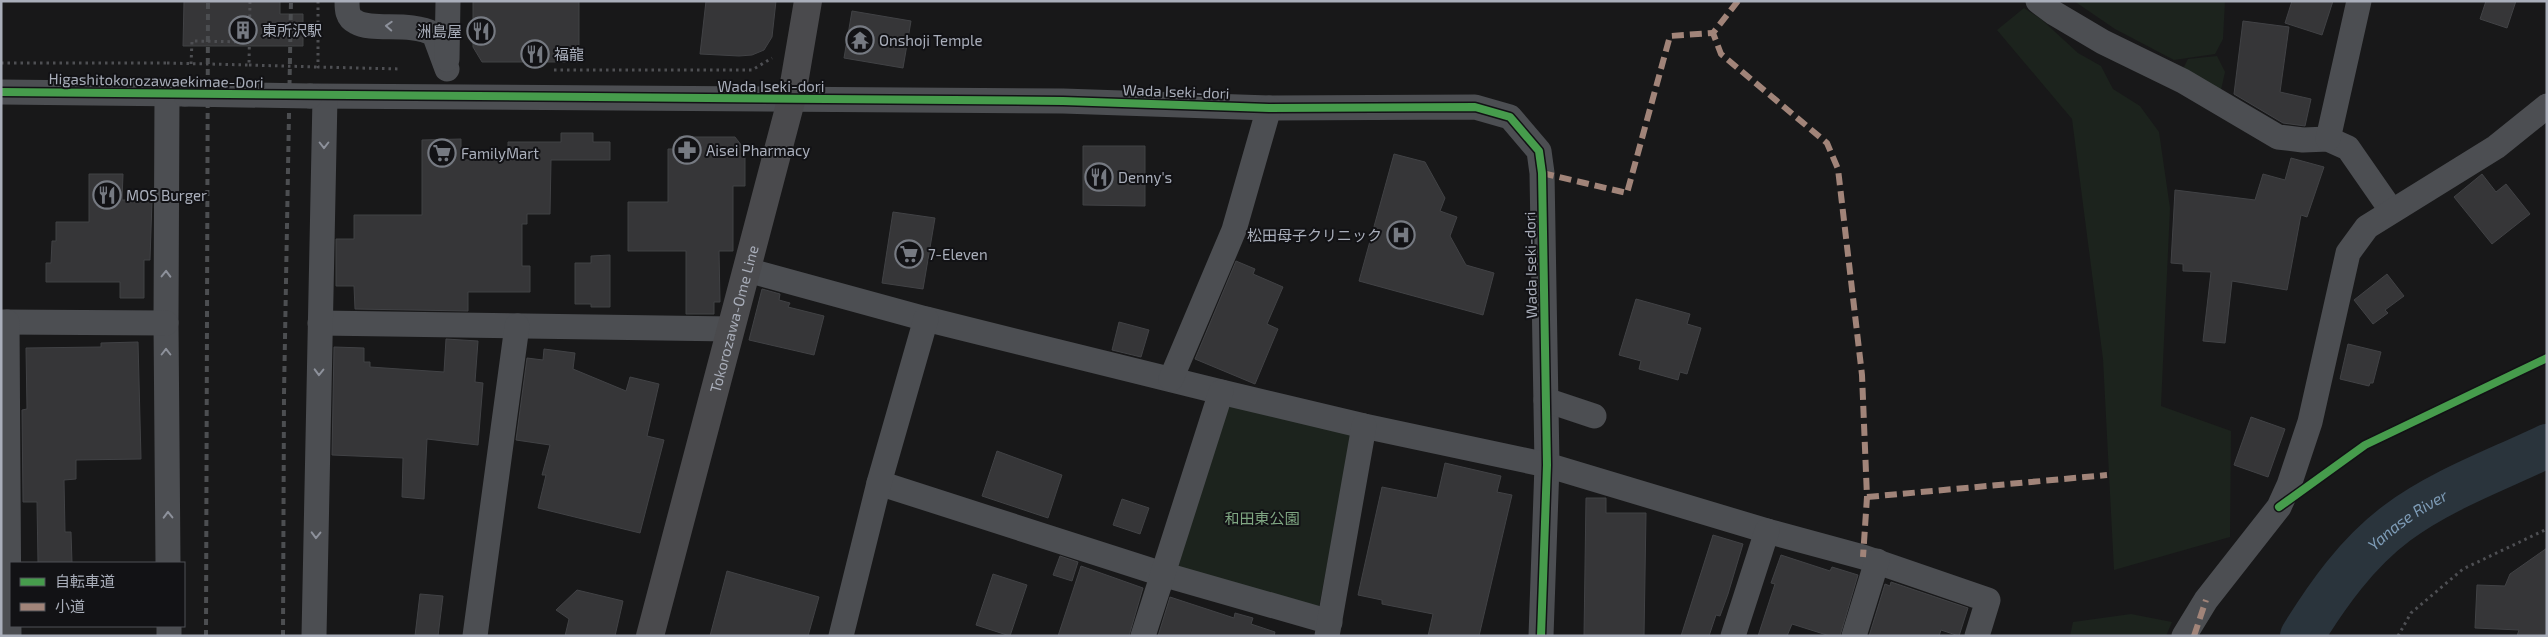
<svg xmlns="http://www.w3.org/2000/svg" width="2548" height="637" viewBox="0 0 2548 637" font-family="'Exo 2','Noto Sans JP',sans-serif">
  <rect width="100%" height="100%" fill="#181819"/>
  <g fill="#1c231d">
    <polygon points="2074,1 2225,1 2223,39 2215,54 2174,60 2115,29"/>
    <polygon points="2024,8 2041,19 2078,53 2101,66 2113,89 2140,106 2159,132 2170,208 2161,406 2231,431 2230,537 2114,570 2103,359 2072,119 1997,30"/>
    <polygon points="2217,56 2225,72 2221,90 2183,69 2188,59"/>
    <polygon points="1223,401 1353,434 1318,611 1168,569"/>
    <polygon points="2131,614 2172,622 2166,636 2070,636 2073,622"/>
  </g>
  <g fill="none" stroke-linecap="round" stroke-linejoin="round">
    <path stroke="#2a343c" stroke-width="44" id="s1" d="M2302 636C2328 594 2357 553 2397 523 2441 490 2497 470 2547 446"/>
  </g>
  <g fill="#363638" stroke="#414245">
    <polygon points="184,1 280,1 280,14 303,14 303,46 183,46"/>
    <polygon points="473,1 579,1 579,62 482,62 473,47"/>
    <polygon points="706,1 776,1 772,37 764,50 752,55 739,56 700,54"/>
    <polygon points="2292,1 2333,1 2322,35 2285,23"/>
    <polygon points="2486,1 2516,1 2507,28 2480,19"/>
    <polygon points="852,11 911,21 903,68 844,58"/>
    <polygon points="2243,21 2289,27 2280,92 2311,99 2305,126 2283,123 2234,94"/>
    <polygon points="561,133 593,133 593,142 610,142 610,160 551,160 550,214 527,214 527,224 522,224 522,266 530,266 530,292 468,292 468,311 355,309 354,286 336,286 336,239 354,239 354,215 422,215 422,140 461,139 461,160 508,159 508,142 561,142"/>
    <polygon points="679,137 735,137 745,150 745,186 733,186 733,251 719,251 720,302 714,302 714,314 686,314 686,251 628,251 628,202 668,202 668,149 679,149"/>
    <polygon points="1083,146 1145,146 1145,206 1083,205"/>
    <polygon points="1394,154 1425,162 1445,198 1440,211 1457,217 1450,236 1466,265 1494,273 1483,315 1359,281"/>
    <polygon points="2291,158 2324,167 2307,217 2301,215 2287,290 2232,281 2225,343 2203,341 2211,272 2183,271 2183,264 2171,263 2175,190 2255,200 2263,174 2285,180"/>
    <polygon points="89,174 123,174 122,200 152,200 150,260 144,260 144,298 120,298 120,282 46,282 46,263 51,263 52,241 56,241 56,222 89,222"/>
    <polygon points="2482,174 2496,192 2506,184 2530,214 2492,244 2454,197"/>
    <polygon points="893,212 935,218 923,289 882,283"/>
    <polygon points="610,255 610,307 591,307 591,304 575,304 575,263 591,263 591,256"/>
    <polygon points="1236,261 1255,269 1253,274 1283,287 1267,324 1278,329 1255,384 1195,359"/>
    <polygon points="2387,274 2404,296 2385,310 2388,313 2373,324 2354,300"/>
    <polygon points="762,289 780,294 779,300 790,303 788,307 824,316 814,355 749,340"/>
    <polygon points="1636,299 1690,314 1687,324 1701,328 1687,374 1680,372 1678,380 1639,369 1641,361 1619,355"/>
    <polygon points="1119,322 1149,330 1141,357 1112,350"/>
    <polygon points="446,339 478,341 475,382 483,383 478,445 427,439 424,499 402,497 403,458 332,455 334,347 364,348 364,362 370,362 370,367 444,372"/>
    <polygon points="138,342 141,459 76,460 76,479 64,480 65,532 71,532 72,563 38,563 37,502 23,502 22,410 27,409 26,348 101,347 101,343"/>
    <polygon points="2348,344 2381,352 2373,383 2370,383 2369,386 2340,379"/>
    <polygon points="544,349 575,353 573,369 626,391 630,377 659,384 647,436 664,440 640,533 538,508 546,475 542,475 550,445 516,440 527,358 543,360"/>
    <polygon points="2251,417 2285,429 2268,477 2234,465"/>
    <polygon points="997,451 1062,475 1048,518 982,496"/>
    <polygon points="1445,463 1501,476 1497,492 1512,495 1479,636 1428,636 1433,614 1382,604 1382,600 1358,595 1382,487 1437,498"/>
    <polygon points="1586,498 1606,498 1606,513 1646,513 1644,636 1584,636"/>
    <polygon points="1122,499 1149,508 1140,534 1113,525"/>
    <polygon points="1713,535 1743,544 1728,594 1720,616 1716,615 1709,636 1681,636"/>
    <polygon points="2547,548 2547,636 2517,636 2519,630 2475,628 2477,585 2505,586 2510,574"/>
    <polygon points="1781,555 1830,571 1832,567 1858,575 1840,636 1830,636 1792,624 1787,636 1758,636 1775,584 1771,583"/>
    <polygon points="1060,556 1078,562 1072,581 1053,575"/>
    <polygon points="1081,566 1143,588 1129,636 1058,636"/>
    <polygon points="727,571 819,597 808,636 710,636"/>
    <polygon points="993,574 1027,585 1010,636 976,625"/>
    <polygon points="1891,582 1968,608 1959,636 1941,630 1939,636 1869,636 1885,584 1890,586"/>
    <polygon points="577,590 623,601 615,636 565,636 569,619 556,610"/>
    <polygon points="420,594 443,596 438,636 415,636"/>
    <polygon points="1170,597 1234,618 1235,613 1253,618 1251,624 1275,632 1274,636 1158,636"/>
  </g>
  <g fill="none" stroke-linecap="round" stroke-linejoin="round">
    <g stroke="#4e4f53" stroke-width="3" stroke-dasharray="2.5 4" stroke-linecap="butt">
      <polyline points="318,1 318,67 401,69"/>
      <polyline points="1,63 167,63"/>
      <polyline points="554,70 752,70 772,58"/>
      <polyline points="2317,481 2365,445 2547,358"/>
      <polyline points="2398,636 2411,613 2463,569 2547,529"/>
    </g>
    <g stroke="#4c4e52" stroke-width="25">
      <path d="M347 1C347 9 347 18 356 22 373 32 409 21 434 34L447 69"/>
      <polyline points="2038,1 2054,13 2103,42 2183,81 2278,137 2303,140 2328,139 2348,148 2391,210"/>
      <polyline points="447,59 448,1"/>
      <polyline points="1,92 185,94"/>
      <polyline points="167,94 166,323 168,563"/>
      <polyline points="310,96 1063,101 1269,108 1475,107 1510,117 1539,151 1542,173 1547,465 1541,636"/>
      <polyline points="2328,139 2359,1"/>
      <polyline points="747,270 926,319 1221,392 1364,426 1547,465 1767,531 1863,557 1988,600 1977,636"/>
      <polyline points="1,322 166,323"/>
      <polyline points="7,322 9,636"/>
      <polyline points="320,323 731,329"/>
      <polyline points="1171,379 1234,230 1269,108"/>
      <polyline points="1546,400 1594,416"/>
      <polyline points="879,483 1162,574 1330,622"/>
      <polyline points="169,626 169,636"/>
      <polyline points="314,636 325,97"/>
      <polyline points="475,636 517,326"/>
      <polyline points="841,636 879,483 926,319"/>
      <polyline points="1143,636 1221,392"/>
      <polyline points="1327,636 1364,426"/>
      <polyline points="1733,636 1767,531"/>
      <polyline points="1854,636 1877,561"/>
      <polyline points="2184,636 2206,600 2279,507 2289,485 2310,422 2348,253 2367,227 2496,147 2547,106"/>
    </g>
    <path stroke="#4a4a4d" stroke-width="28" id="s2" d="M650 636 791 101 808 1"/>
    <g stroke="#4c4e51" stroke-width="4" stroke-dasharray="6 5" stroke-linecap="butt">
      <polyline points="206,636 208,1"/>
      <polyline points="283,636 284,394 291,1"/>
    </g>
    <g stroke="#4e4f53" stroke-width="3" stroke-dasharray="2.5 4" stroke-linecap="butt">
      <polyline points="167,63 249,65 250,1"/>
      <polyline points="191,64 192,41 249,42"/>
      <polyline points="249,65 318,67"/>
    </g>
    <polyline stroke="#4c4e52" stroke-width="25" points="185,94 310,96"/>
    <g stroke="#a18479" stroke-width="6" stroke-dasharray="12 6" stroke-linecap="butt">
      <polyline points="1738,1 1713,33 1721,54 1827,143 1838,169 1862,375 1867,497 1863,557"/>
      <polyline points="1542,173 1627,193 1670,36 1713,33"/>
      <polyline points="1867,497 2107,475"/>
      <polyline points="2194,636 2206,600"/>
    </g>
    <g stroke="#121215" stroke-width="11">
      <g id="cycleway">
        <polyline points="1,92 1063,101 1269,108 1475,107 1510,117 1539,151 1542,173 1547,465 1541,636"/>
        <polyline points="2279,507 2365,445 2547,358"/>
      </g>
    </g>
    <use href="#cycleway" stroke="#469c4c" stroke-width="8"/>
  </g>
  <defs><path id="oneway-chevron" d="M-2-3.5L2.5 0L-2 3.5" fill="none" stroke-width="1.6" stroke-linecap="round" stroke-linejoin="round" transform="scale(1.25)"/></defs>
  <g stroke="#8d919b">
    <use href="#oneway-chevron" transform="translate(389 26) rotate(-177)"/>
    <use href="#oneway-chevron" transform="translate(324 145) rotate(90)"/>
    <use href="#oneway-chevron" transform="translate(166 274) rotate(-89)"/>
    <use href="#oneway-chevron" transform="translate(166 352) rotate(-90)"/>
    <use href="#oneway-chevron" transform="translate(319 372) rotate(91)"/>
    <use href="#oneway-chevron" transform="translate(168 515) rotate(-91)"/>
    <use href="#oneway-chevron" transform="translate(316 535) rotate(91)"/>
  </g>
  <defs>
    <g id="building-ring" transform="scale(1.4375)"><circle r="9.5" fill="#121215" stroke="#767a82" stroke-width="1.5"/><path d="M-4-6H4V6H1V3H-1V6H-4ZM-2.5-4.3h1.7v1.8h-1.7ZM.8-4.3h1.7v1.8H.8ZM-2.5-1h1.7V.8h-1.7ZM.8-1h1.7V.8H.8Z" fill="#767a82"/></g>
    <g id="restaurant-ring" transform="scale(1.4375)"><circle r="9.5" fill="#121215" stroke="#767a82" stroke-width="1.5"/><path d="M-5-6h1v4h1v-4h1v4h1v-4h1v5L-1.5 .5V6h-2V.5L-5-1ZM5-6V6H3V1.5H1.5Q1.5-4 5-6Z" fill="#767a82"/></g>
    <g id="temple-ring" transform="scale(1.4375)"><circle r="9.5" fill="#121215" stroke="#767a82" stroke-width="1.5"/><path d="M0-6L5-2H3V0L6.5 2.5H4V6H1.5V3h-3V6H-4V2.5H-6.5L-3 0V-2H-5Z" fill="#767a82"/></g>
    <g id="pharmacy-ring" transform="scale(1.4375)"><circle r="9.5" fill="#121215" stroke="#767a82" stroke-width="1.5"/><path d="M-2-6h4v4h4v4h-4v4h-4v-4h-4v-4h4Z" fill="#767a82"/></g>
    <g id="supermarket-ring" transform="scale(1.4375)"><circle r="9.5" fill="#121215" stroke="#767a82" stroke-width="1.5"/><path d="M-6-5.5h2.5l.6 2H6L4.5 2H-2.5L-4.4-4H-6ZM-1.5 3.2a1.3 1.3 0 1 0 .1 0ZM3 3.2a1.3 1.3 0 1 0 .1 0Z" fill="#767a82"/></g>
    <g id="hospital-ring" transform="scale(1.4375)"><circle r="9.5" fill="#121215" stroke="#767a82" stroke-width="1.5"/><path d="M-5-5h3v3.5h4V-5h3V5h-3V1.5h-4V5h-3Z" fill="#767a82"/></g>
  </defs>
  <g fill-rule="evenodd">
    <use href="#building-ring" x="243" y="30"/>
    <use href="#restaurant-ring" x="481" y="31"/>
    <use href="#temple-ring" x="860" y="40"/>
    <use href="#restaurant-ring" x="535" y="54"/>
    <use href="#pharmacy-ring" x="687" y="150"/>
    <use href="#supermarket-ring" x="442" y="153"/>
    <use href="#restaurant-ring" x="1099" y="177"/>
    <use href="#restaurant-ring" x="107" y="195"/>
    <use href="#hospital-ring" x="1401" y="235"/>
    <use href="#supermarket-ring" x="909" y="254"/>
  </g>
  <g text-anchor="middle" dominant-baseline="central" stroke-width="4" stroke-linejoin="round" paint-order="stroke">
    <g font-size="15" fill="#a9aeba" stroke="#121215" text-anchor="start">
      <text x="262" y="30">東所沢駅</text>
      <text x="462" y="31" text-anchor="end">洲島屋</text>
      <text x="879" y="40">Onshoji Temple</text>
      <text x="554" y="54">福龍</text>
      <text x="706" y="150">Aisei Pharmacy</text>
      <text x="461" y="153">FamilyMart</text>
      <text x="1118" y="177">Denny's</text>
      <text x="126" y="195">MOS Burger</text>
      <text x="1382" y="235" text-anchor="end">松田母子クリニック</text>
      <text x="928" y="254">7-Eleven</text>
    </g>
    <g font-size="15" fill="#a9aeba" stroke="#121215">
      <text transform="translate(156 80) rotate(1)">Higashitokorozawaekimae-Dori</text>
      <text x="771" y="86">Wada Iseki-dori</text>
      <text transform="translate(1176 91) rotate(2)">Wada Iseki-dori</text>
      <text transform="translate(1530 265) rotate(-91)">Wada Iseki-dori</text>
      <text stroke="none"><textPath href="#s2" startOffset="328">Tokorozawa-Ome Line</textPath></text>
    </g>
    <g font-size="15" fill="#7fa682" stroke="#121215">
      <text x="1262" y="518">和田東公園</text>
    </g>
    <g font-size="16" font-style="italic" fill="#7e9cb7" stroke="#121215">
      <text stroke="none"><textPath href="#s1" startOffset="159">Yanase River</textPath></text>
    </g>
  </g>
  <rect width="2548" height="637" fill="none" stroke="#a9aeba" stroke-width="5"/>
  <rect x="10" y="562" width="175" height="65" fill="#121215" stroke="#4e5057"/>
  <rect x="20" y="578" width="25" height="8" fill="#469c4c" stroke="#4e5057"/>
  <text x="55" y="587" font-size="15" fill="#a9aeba">自転車道</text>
  <rect x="20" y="603" width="25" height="8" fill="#a18479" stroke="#4e5057"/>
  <text x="55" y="612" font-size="15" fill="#a9aeba">小道</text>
</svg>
